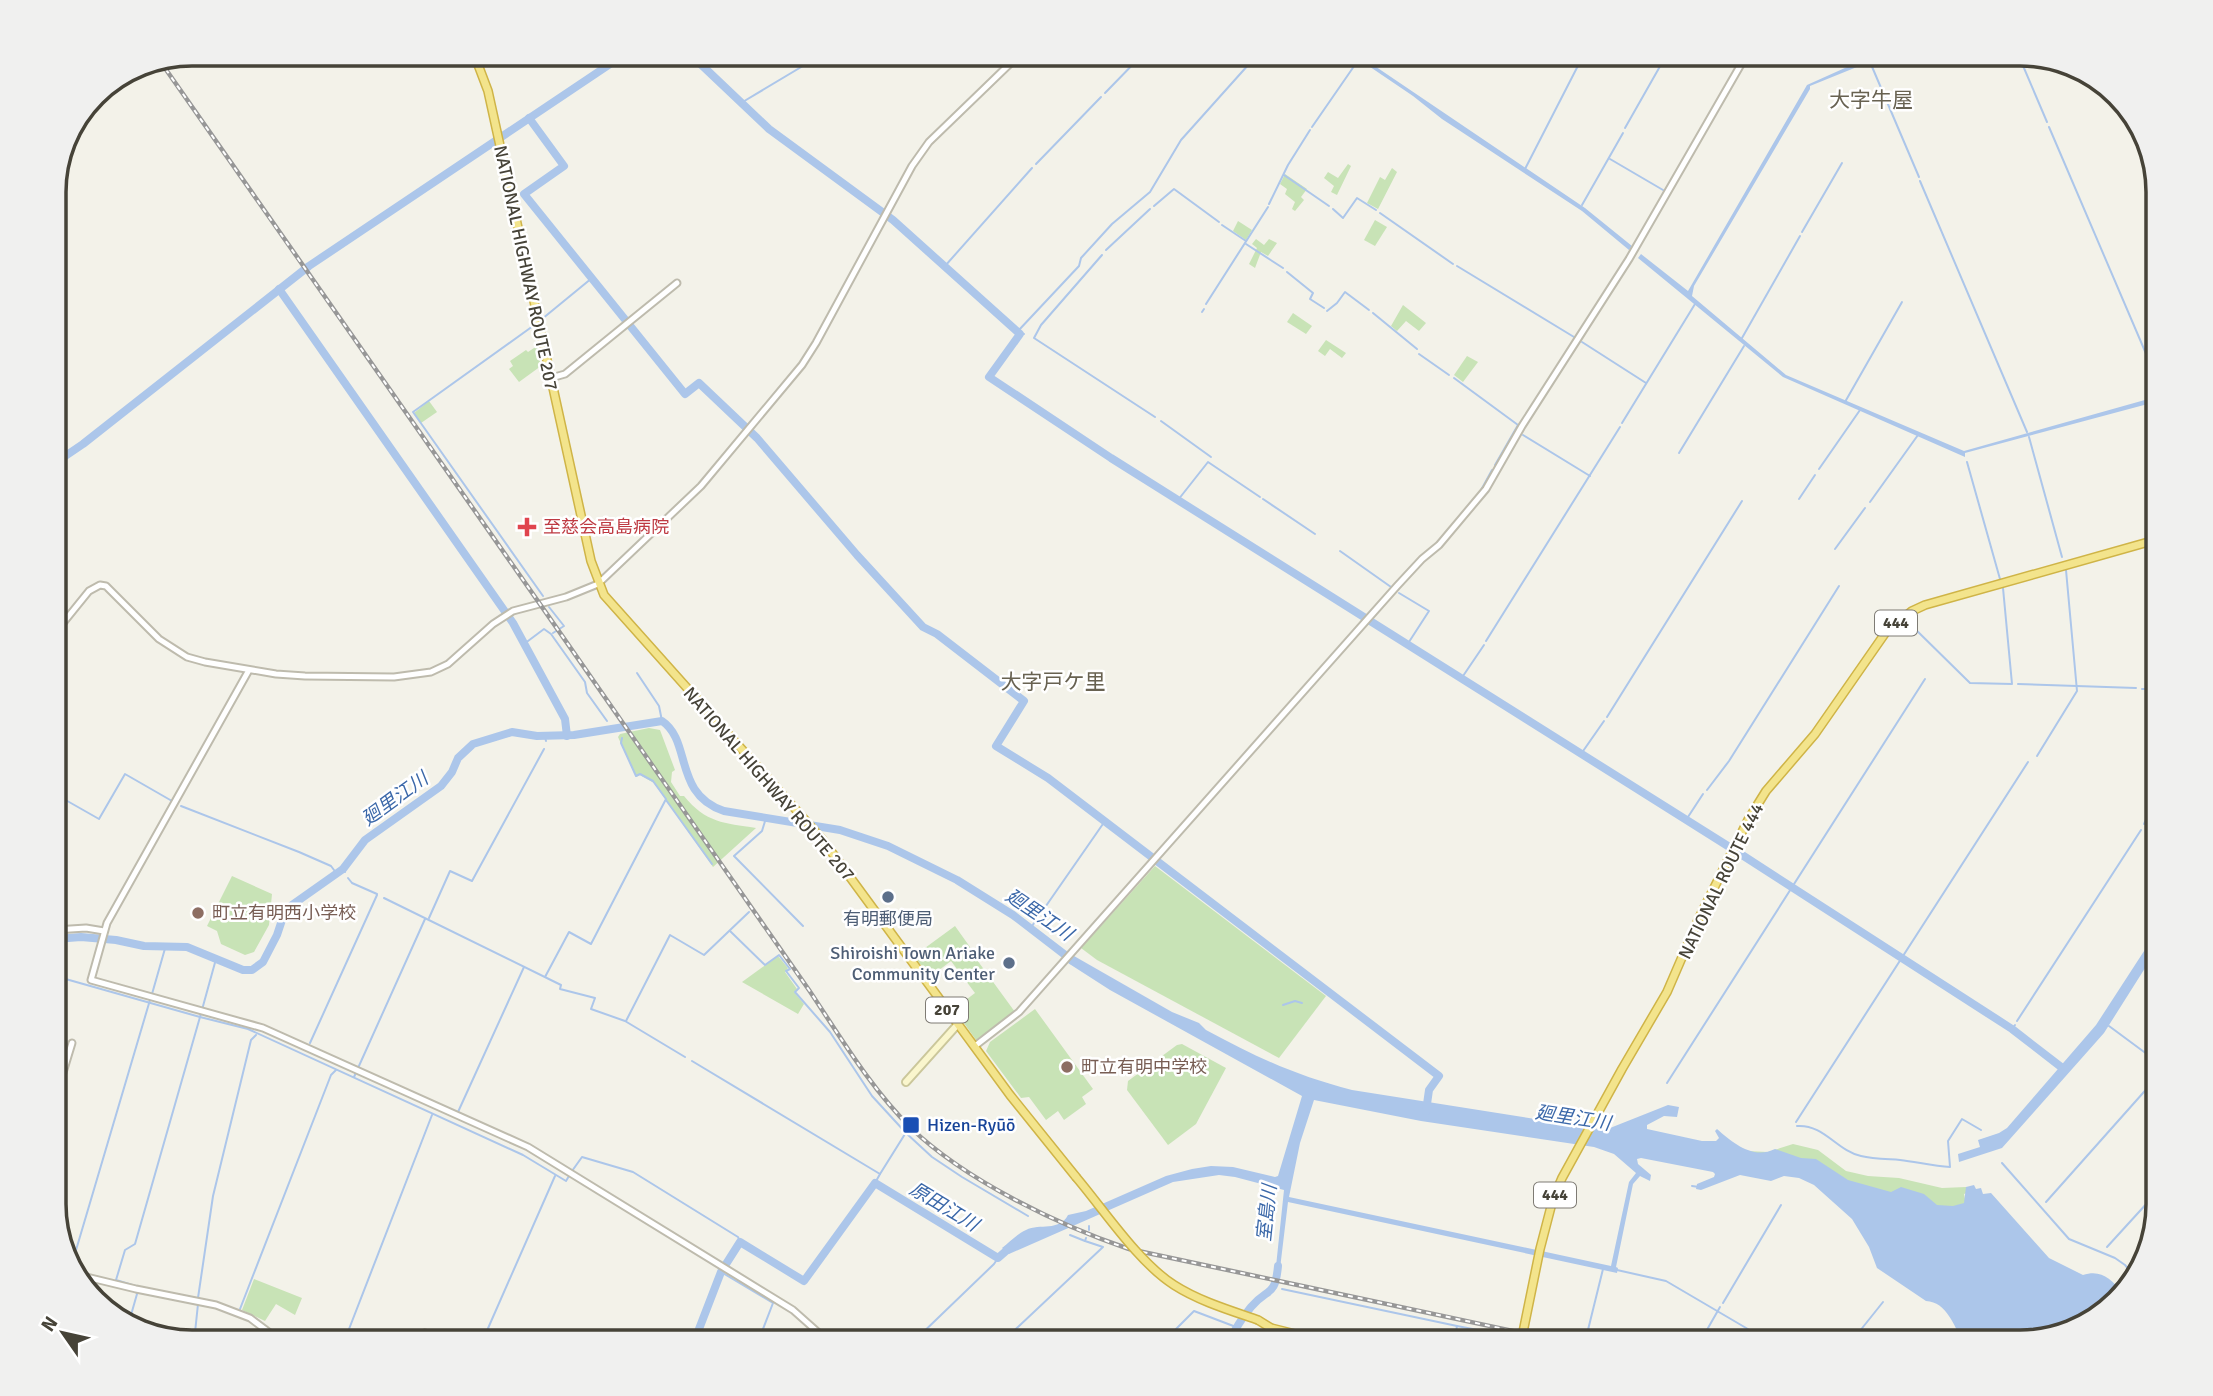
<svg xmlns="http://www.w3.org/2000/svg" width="2213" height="1396" viewBox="0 0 2213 1396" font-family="Signika,'Noto Sans JP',sans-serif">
  <rect width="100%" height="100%" fill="#f3f2e9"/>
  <g fill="#c8e3b6">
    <polygon points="1348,164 1351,166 1337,195 1331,192 1334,186 1324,178 1328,172 1338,178"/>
    <polygon points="1392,168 1397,172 1378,209 1367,203 1380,177 1385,180"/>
    <polygon points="1285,174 1307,189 1301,197 1304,200 1295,211 1292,209 1295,202 1285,194 1287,189 1280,184"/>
    <polygon points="1375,220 1387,227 1375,246 1364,240"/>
    <polygon points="1238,221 1252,230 1246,240 1233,231"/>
    <polygon points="1256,239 1264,245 1269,239 1277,243 1268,256 1261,252 1255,268 1249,264 1257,248 1252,244"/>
    <polygon points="1403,305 1426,323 1419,331 1406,321 1397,331 1391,326"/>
    <polygon points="1293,313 1312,326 1306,334 1287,322"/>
    <polygon points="1326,340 1346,353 1342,358 1330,349 1325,356 1318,351"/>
    <polygon points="537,346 541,366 519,382 509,369 513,366 510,361 526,350 528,352"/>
    <polygon points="1467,356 1478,362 1463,382 1454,375"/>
    <polygon points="429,401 437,412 421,423 414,413"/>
    <path d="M649 728 660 730 675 770 672 772 671 782 680 796H684C706 823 724 823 756 828L713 867 654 783 640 775 636 777 618 737 620 734Z"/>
    <polygon points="1155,866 1326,996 1279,1058 1097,960 1081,948"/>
    <polygon points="232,876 272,894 269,925 254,952 245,955 221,944 217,931 207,926"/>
    <polygon points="955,926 970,947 969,949 1015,1012 976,1040 954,1009 975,993 951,961 930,977 914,956"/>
    <polygon points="778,956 788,968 785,972 797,989 794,992 804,1004 798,1014 742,982"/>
    <polygon points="1035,1009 1093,1089 1082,1097 1086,1104 1064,1120 1058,1111 1046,1120 1029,1097 1021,1098 986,1051 990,1042"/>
    <polygon points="1182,1044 1226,1068 1196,1124 1168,1145 1127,1090 1128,1081 1177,1045"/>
    <polygon points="1793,1144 1818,1150 1846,1171 1868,1176 1899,1178 1942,1188 1966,1187 1967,1193 1964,1194 1971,1228 1746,1151 1768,1152"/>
    <polygon points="254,1279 302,1298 295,1315 276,1304 265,1321 242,1310"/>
  </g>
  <g fill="#acc6ea" fill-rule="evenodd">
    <polygon points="1351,54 1357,54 1585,208 1632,246 1629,250 1582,211 1442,119 1413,96"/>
    <polygon points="1876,54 1889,54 1810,86 1810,89 1694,286 1692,296 1786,375 1964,451 2159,396 2159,401 1965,453 1965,457 1783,377 1638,258 1641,254 1688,291 1807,85"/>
    <polygon points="2122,104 2140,124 2155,180"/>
    <polygon points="2159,928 2159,946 2104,1033 2002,1148 1959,1162 1958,1154 1980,1147 1978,1140 1999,1133 2007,1128 2096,1025"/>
    <path d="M1074 956 1172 1012 1199 1023 1206 1030C1256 1057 1297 1076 1352 1090L1605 1130 1668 1105 1679 1107 1677 1117 1664 1116 1647 1125V1129L1702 1141H1716L1719 1138 1715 1131 1717 1129C1733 1143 1753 1160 1775 1149L1801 1158 1816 1159 1848 1180 1891 1192 1901 1187 1924 1194 1937 1205 1953 1206 1964 1203 1966 1187 1974 1185 1976 1189 1981 1188 1983 1194 1991 1193 2049 1258 2083 1275C2101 1269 2111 1279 2122 1292L2089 1323 2021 1342H1963C1954 1326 1947 1302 1926 1301L1877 1268 1869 1247 1852 1219 1814 1185 1799 1178 1784 1176 1771 1181 1740 1175 1701 1190 1696 1189 1697 1184 1714 1177 1715 1174 1713 1172 1641 1158 1637 1159 1638 1164 1651 1175 1650 1181 1640 1176 1633 1184 1616 1267 1618 1268 1617 1273 1288 1202 1279 1277 1275 1276 1284 1190 1235 1177 1219 1175 1173 1182 1009 1254 1002 1248C1010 1242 1017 1234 1026 1230 1040 1223 1059 1232 1068 1215L1086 1211 1166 1176 1192 1169 1211 1166 1233 1167 1275 1177 1278 1176 1302 1096 1110 990 1068 963ZM1314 1100 1421 1121 1594 1147 1614 1154 1636 1173 1629 1182 1611 1266 1289 1197 1300 1143Z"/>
  </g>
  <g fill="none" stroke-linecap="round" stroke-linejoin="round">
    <g stroke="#acc6ea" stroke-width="2">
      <polyline points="2018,54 2047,122"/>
      <polyline points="1870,62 1919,177"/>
      <polyline points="1105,93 1143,54"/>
      <polyline points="741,103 823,54"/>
      <polyline points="1312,127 1359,59"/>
      <polyline points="2049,127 2159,384"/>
      <polyline points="1625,128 1667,54"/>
      <polyline points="1610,159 1663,190"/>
      <polyline points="1036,164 1101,97"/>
      <polyline points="1525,169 1584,54"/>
      <polyline points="1284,175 1329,206"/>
      <polyline points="1920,181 2027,432"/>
      <polyline points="1269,204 1288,165 1310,130"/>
      <polyline points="1582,205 1623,133"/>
      <polyline points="1154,206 1174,189 1219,222"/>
      <polyline points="1333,209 1343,218 1357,198 1376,210"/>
      <polyline points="1380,213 1453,264"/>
      <polyline points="1222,225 1246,241"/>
      <polyline points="1802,232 1842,163"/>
      <polyline points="1246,244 1283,268"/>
      <polyline points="1106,250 1150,209"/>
      <polyline points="1102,255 1041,325 1034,338 1155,417"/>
      <polyline points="945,266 1032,168"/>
      <polyline points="1457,266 1574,337"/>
      <polyline points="1287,272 1313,293 1310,299 1324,308"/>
      <polyline points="1206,304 1268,207"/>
      <polyline points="1327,311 1337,303 1345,292 1369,310"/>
      <polyline points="1202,312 1204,309"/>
      <polyline points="1373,313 1417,349"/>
      <polyline points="542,319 592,278"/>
      <polyline points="533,326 413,412 543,596"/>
      <polyline points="1018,331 1079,266 1081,258 1112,224 1150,192 1181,140 1258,54"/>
      <polyline points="1020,334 1024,334"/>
      <polyline points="1742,338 1800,236"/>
      <polyline points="1582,342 1646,383"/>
      <polyline points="1419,354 1449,375"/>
      <polyline points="1454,378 1518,425 1495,465"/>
      <polyline points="1845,402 1902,302"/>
      <polyline points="2148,403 2159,442"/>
      <polyline points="1161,421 1211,457"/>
      <polyline points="1622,423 1695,304"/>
      <polyline points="1523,435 1590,476"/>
      <polyline points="2029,437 2062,557"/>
      <polyline points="1679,453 1744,346"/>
      <polyline points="1967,462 2000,579"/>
      <polyline points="1819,469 1860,410"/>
      <polyline points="1263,499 1315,534"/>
      <polyline points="1799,499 1815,475"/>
      <polyline points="1178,500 1208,462 1260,497"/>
      <polyline points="1870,502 1918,435"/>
      <polyline points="1451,527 1480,492 1492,470"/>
      <polyline points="1835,549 1865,508"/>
      <polyline points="1340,551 1391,587"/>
      <polyline points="1399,593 1429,611 1407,645"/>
      <polyline points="549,607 564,626 553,633"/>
      <polyline points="1907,621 1970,683 2012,684 2003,588"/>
      <polyline points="1486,641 1620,427"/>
      <polyline points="524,644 544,629 551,634 585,682 587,693 607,721"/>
      <polyline points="637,673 659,706 662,721"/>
      <polyline points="1461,679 1484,645"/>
      <polyline points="2018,684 2136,688"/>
      <polyline points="2142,689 2159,689"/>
      <polyline points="1607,717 1742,501"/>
      <polyline points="545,737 546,741"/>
      <polyline points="1581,754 1604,721"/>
      <polyline points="2037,756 2077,691 2066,570"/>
      <polyline points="1707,790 1729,761 1839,586"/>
      <polyline points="55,794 99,819 125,774 172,801"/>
      <polyline points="666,800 712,864"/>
      <polyline points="181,806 299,852 331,866 337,874"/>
      <polyline points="766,818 762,831 734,856 803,926"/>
      <polyline points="1686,820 1703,794"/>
      <polyline points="2144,824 2159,790"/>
      <polyline points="343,869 345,872"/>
      <polyline points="348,878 352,883 377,894"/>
      <polyline points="384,898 561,985 560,989 595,998 591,1009 625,1021 685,1057"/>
      <polyline points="1039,916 1105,821"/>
      <polyline points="429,918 450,871 472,881 544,749"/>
      <polyline points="1031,928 1034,923"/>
      <polyline points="730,931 765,965 779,955 790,969 786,971 799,988 795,992 830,1032 872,1096 906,1133 932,1157 962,1177 1028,1216"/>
      <polyline points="55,957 58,938"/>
      <polyline points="55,976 200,1017 216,959"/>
      <polyline points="545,977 569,932 591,944 666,799 653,781 640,774 636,776 621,743 622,738"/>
      <polyline points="152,994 166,945"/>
      <polyline points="1283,1005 1295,1001 1302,1003"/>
      <polyline points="626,1021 670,935 704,955 749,912"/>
      <polyline points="2017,1021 2141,830"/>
      <polyline points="2109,1026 2159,1063"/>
      <polyline points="2012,1029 2015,1025"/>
      <polyline points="310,1043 377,895"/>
      <polyline points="692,1061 880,1174 875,1183"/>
      <polyline points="354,1077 425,919"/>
      <polyline points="1667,1083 1925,679"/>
      <polyline points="458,1112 524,967"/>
      <polyline points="1796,1122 2028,762"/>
      <path d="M1797 1126C1824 1124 1837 1151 1861 1156 1873 1159 1887 1159 1900 1160 1917 1162 1933 1166 1950 1167L1948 1141 1962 1119 1981 1130"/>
      <polyline points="2002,1163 2069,1239 2115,1258 2125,1265 2136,1278"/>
      <polyline points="572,1171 582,1157 633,1172 738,1237 740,1242"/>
      <polyline points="880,1174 905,1134"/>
      <polyline points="1692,1186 1699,1187"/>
      <polyline points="2046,1202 2159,1075"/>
      <polyline points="1089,1226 1089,1230"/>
      <polyline points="1070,1235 1085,1241"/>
      <polyline points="2107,1247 2159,1190"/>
      <polyline points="71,1267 150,1000"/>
      <polyline points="1617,1270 1666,1281 1770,1342"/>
      <polyline points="721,1272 773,1303 758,1342"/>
      <polyline points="1282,1289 1457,1326"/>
      <polyline points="198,1298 213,1196 251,1040 256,1035"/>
      <polyline points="1723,1303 1781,1205"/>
      <polyline points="240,1309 331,1075 336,1070"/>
      <polyline points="129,1322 139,1287 116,1280 125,1250 135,1244 200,1017 248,1029 523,1155 566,1181 569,1176"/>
      <polyline points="1234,1332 1238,1333 1245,1330 1253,1333"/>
      <polyline points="1575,1336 1586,1338 1603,1269"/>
      <polyline points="1528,1339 1540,1342"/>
      <polyline points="1939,1339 1941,1342"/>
      <polyline points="1277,1341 1283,1342"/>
      <polyline points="194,1342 198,1304"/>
      <polyline points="344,1342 432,1115"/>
      <polyline points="482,1342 555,1176"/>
      <polyline points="913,1342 994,1264 998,1258"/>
      <polyline points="1002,1342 1103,1247 1085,1241 1086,1238"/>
      <polyline points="1163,1342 1194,1311 1236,1327"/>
      <polyline points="1454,1342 1457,1326 1514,1337"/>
      <polyline points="1700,1342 1720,1307"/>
      <polyline points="1851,1342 1883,1302"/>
    </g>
    <g stroke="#acc6ea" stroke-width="8">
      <polyline points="690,54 769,129 893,220 1020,334 989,377 1111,458 1739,853 2012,1029 2065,1070"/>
      <polyline points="529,118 564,166 524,194 685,394 699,383 757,438 857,555 923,627 937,634 1024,701 996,746 1048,778 1439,1076 1429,1090 1426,1111"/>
      <polyline points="279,289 513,623 565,719 567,736"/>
      <polyline points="55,463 83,444 309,266 625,54"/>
      <path d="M55 939 81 937 116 940 144 946 187 947 243 970H252L263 962 277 935 283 917 292 905 343 869 365 840 441 786 452 772 458 758 473 744 512 732 537 736 574 735 662 721C692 741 673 794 724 811L840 830 888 846 957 880 1013 915 1073 961"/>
      <polyline points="694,1342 721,1272 740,1242 804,1281 875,1183 998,1258 1014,1244"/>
      <path d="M1229 1342C1235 1329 1242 1318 1251 1307 1268 1287 1275 1298 1278 1266"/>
    </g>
    <g stroke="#bebbad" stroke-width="9">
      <g id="tertiary">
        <polyline points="551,378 565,374 677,283"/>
        <polyline points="55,633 89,591 100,585 106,586 159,639 187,657 205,662 276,674 305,676 394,677 431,672 448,664 493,624 513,611 566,597 598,584 701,486 802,365 816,343 912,166 929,142 1020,54"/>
        <polyline points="249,670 107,923 91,980 263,1028 528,1147 793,1310 829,1342"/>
        <polyline points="55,930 86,928 104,931"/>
        <polyline points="975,1046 1019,1012 1397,586 1422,559 1439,545 1486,489 1522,426 1629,259 1747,54"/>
        <polyline points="55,1099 72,1043"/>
        <polyline points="74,1274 136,1289 216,1305 250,1318 282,1342"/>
        <polyline points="421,1342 425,1333 448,1342"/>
      </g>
    </g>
    <g stroke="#cbc79b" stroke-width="10">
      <g id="secondary">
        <polyline points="906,1082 958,1024"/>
        <polyline points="1268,1342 1271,1328"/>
      </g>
    </g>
    <g stroke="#cfb447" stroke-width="10">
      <g id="trunk">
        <polyline points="474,54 488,91 591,561 604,595 822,839 1010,1095 1076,1177"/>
        <polyline points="1258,1320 1271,1328 1327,1342"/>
        <polyline points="1521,1342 1540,1249 1553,1199 1562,1178 1622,1069 1667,992 1699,918 1748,820 1766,791 1815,734 1886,632 1912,611 1925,605 2159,539"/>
      </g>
    </g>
    <use href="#tertiary" stroke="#fff" stroke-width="5"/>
    <use href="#secondary" stroke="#faf6cd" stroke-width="6"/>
    <use href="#trunk" stroke="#f3e48c" stroke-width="7"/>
    <g stroke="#979797" stroke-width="4.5">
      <path id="rail" d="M160 61C328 302 498 543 666 785 714 853 761 922 809 990 841 1038 870 1087 911 1128 965 1180 1058 1225 1129 1249L1565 1342"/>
    </g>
    <use href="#rail" stroke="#fff" stroke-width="2" stroke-dasharray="5" stroke-linecap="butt"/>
    <g stroke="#cfb447" stroke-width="10" stroke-linecap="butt">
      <path id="trunk-bridge" d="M1076 1177C1104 1210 1138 1262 1174 1285 1199 1301 1229 1310 1258 1320"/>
    </g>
    <use href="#trunk-bridge" stroke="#f3e48c" stroke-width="7"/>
  </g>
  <path fill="#e0444e" stroke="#fff" stroke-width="2.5" d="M523.5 516.5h7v7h7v7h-7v7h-7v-7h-7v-7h7z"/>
  <g fill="#5c6f8a" stroke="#fff" stroke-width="2.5">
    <circle cx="888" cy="897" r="7"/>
    <circle cx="1009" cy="963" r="7"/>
  </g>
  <g fill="#8d6e63" stroke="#fff" stroke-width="2.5">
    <circle cx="198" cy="913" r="7"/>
    <circle cx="1067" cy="1067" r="7"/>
  </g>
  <rect fill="#1a4fb4" stroke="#fff" stroke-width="2.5" x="902" y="1116" width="18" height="18" rx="3.5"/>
  <g text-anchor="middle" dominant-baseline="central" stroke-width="5" stroke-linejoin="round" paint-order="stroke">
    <g fill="#fff" stroke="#7e7b74" stroke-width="2">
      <rect x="1875" y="610.5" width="42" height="25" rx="5"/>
      <rect x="926" y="997.5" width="42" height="25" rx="5"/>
      <rect x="1534" y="1182.5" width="42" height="25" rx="5"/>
    </g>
    <g font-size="16" font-weight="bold" fill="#464338">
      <text x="1896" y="623">444</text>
      <text x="947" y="1010">207</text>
      <text x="1555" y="1195">444</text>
    </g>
    <g font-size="18" fill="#464338" stroke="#fff">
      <text transform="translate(526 268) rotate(78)">NATIONAL HIGHWAY ROUTE 207</text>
      <text transform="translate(769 784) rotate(49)">NATIONAL HIGHWAY ROUTE 207</text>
      <text transform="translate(1721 881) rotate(-64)">NATIONAL ROUTE 444</text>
    </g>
    <g font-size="18" fill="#be3a42" stroke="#fff" text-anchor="start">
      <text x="543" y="527">至慈会高島病院</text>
    </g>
    <g font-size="18" fill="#785e54" stroke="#fff" text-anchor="start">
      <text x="212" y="913">町立有明西小学校</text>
      <text x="1081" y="1067">町立有明中学校</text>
    </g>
    <g font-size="18" fill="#4e5e75" stroke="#fff">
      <text x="888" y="919">有明郵便局</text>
      <text x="995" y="953" text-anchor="end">Shiroishi Town Ariake<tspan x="995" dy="21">Community Center</tspan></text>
    </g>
    <g font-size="18" fill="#164399" stroke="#fff" text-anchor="start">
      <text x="927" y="1125">Hizen-Ryūō</text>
    </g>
    <g font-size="19" font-style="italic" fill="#3b68a9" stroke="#fff">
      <text transform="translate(395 799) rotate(-36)">廻里江川</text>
      <text transform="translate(1039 915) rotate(34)">廻里江川</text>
      <text transform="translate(1573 1118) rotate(9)">廻里江川</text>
      <text transform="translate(944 1207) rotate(31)">原田江川</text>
      <text transform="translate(1267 1213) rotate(-84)">室島川</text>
    </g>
    <g font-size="21" fill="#686251" stroke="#fff">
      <text x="1871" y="100">大字牛屋</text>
      <text x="1053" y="682">大字戸ケ里</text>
    </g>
  </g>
  <path d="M0 0H2213V1396H0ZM192 66H2020A126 126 0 0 1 2146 192V1204A126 126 0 0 1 2020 1330H192A126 126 0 0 1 66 1204V192A126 126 0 0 1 192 66Z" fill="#f0f0ef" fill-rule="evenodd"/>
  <path fill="none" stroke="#464338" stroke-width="3.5" d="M192 66H2020A126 126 0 0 1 2146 192V1204A126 126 0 0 1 2020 1330H192A126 126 0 0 1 66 1204V192A126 126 0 0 1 192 66Z"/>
  <g transform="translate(63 1333) rotate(304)" stroke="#ffffff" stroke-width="5" paint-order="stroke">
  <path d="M0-5L12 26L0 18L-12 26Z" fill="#464338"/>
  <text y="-10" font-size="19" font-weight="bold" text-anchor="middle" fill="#464338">N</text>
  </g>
</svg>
